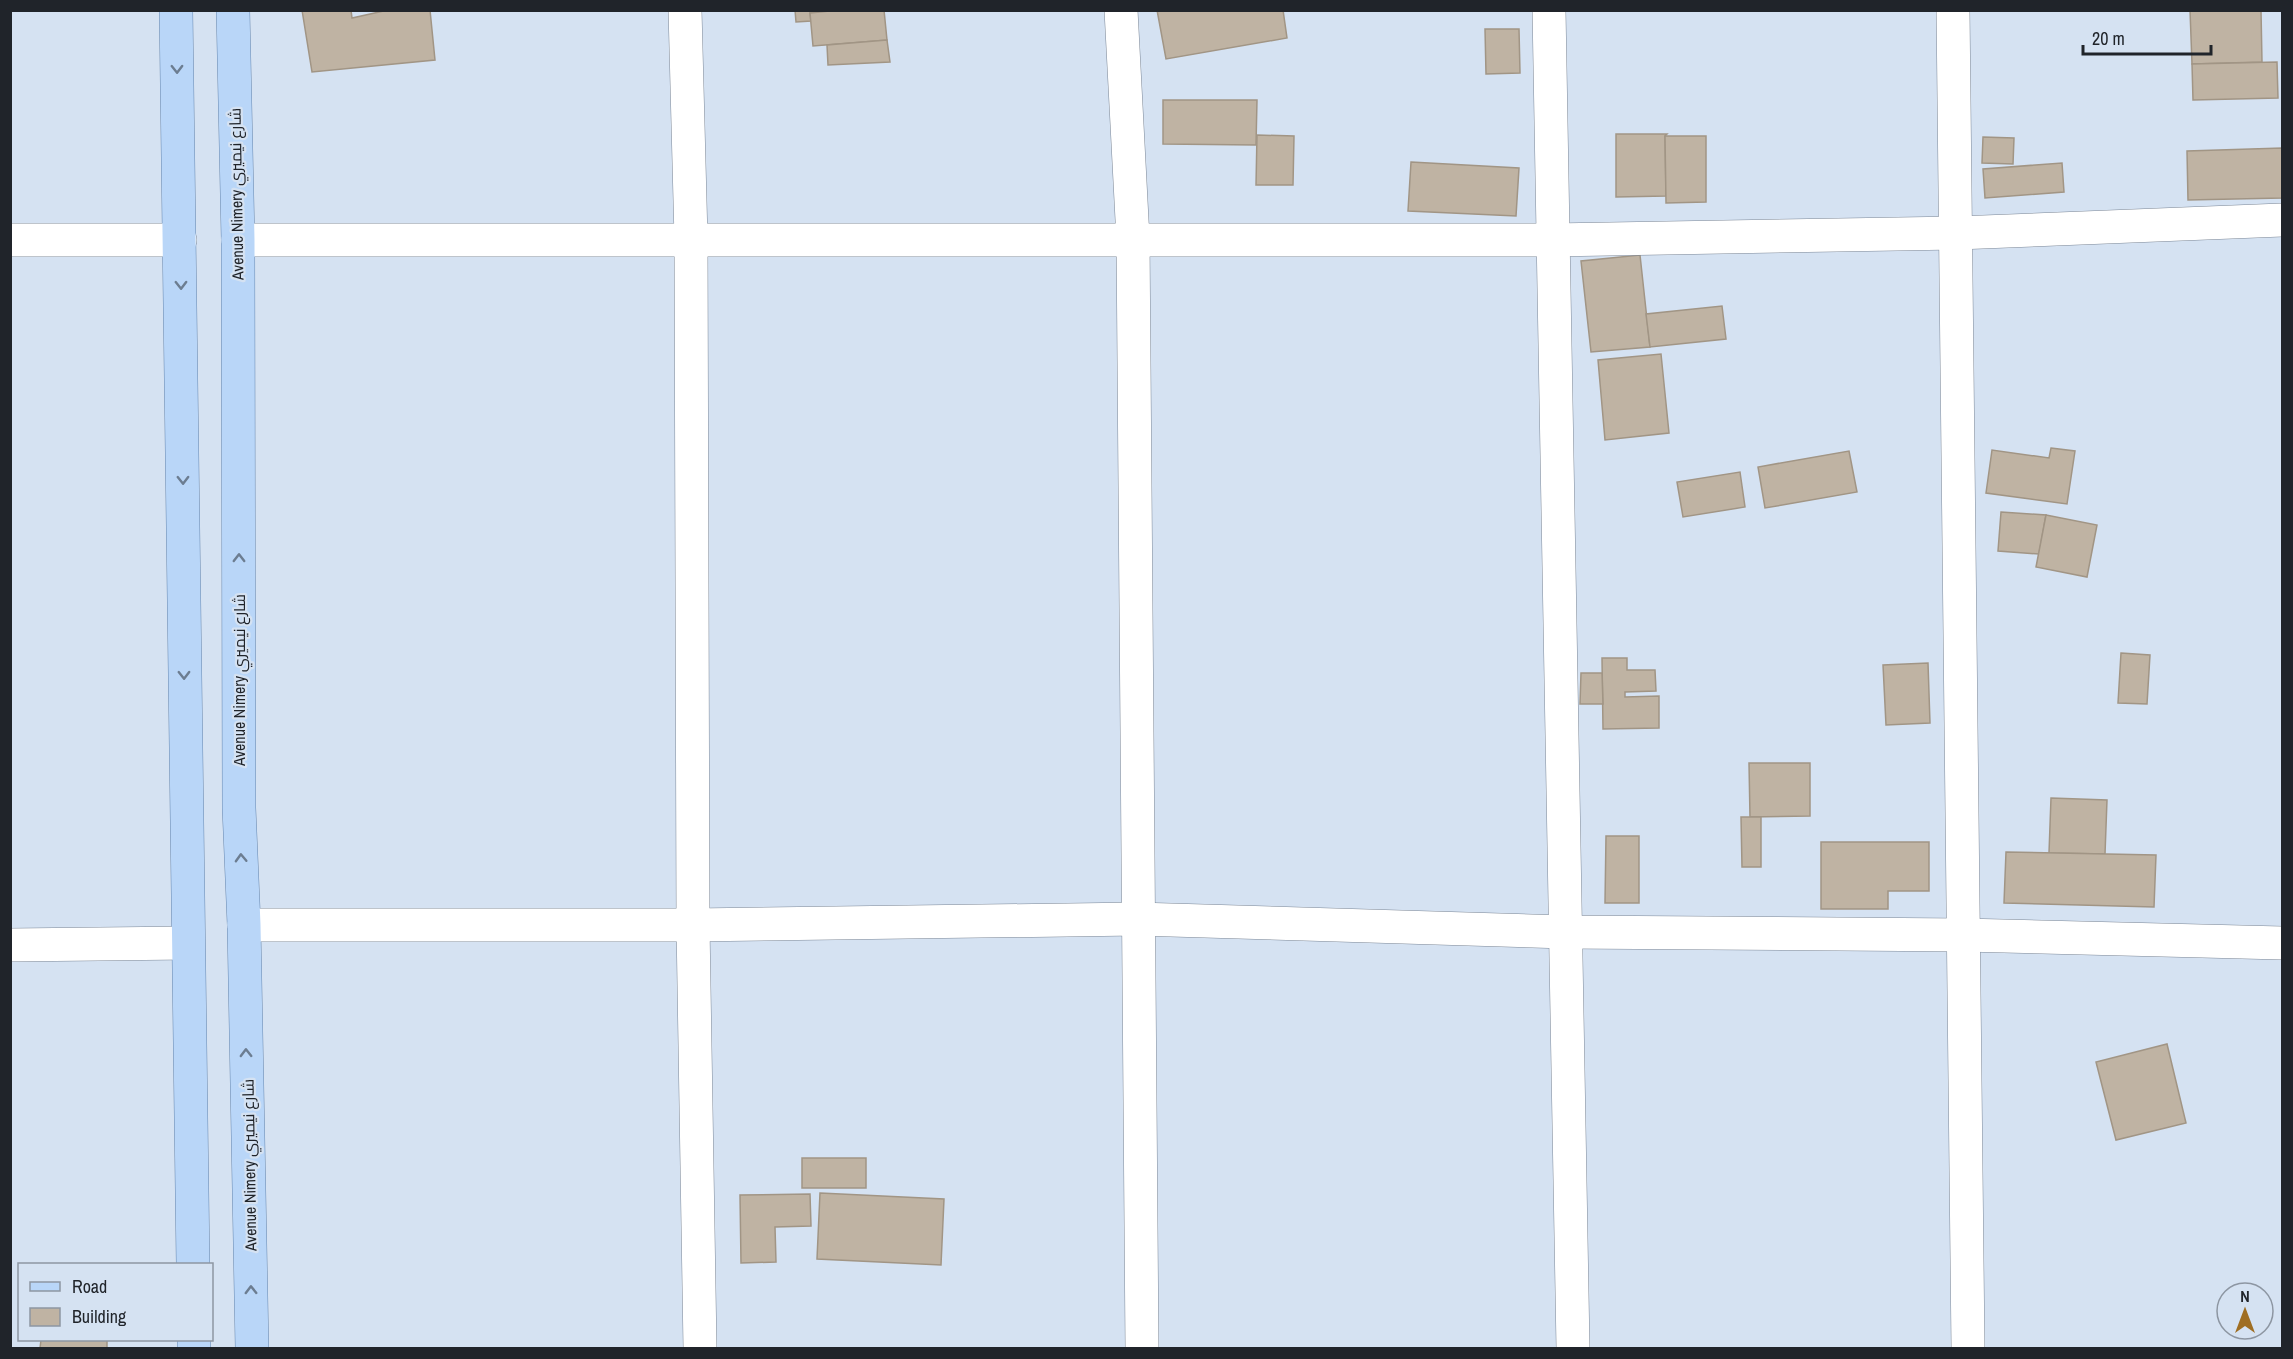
<svg xmlns="http://www.w3.org/2000/svg" width="2293" height="1359" viewBox="0 0 2293 1359" font-family="'Archivo Narrow',Cairo,sans-serif">
  <rect width="100%" height="100%" fill="#d5e2f2"/>
  <g fill="#bfb3a3" stroke="#a19585" stroke-width="1.5">
    <polygon points="302,10 351,10 352,18 388,10 430,10 435,60 312,72"/>
    <polygon points="795,10 842,10 810,13 811,21 796,22"/>
    <polygon points="840,10 884,10 887,40 813,46 810,13"/>
    <polygon points="1157,10 1283,10 1287,38 1166,59"/>
    <polygon points="2190,10 2261,10 2262,62 2192,64"/>
    <polygon points="1485,29 1519,29 1520,73 1486,74"/>
    <polygon points="887,40 890,62 828,65 827,45"/>
    <polygon points="2277,62 2278,98 2193,100 2192,64"/>
    <polygon points="1163,100 1257,100 1256,145 1163,144"/>
    <polygon points="1616,134 1667,134 1665,136 1666,196 1616,197"/>
    <polygon points="1257,135 1294,136 1293,185 1256,185"/>
    <polygon points="1665,136 1706,136 1706,202 1666,203"/>
    <polygon points="1983,137 2014,138 2013,164 1982,163"/>
    <polygon points="2282,148 2282,198 2188,200 2187,151"/>
    <polygon points="1411,162 1519,168 1516,216 1408,211"/>
    <polygon points="2062,163 2064,192 1985,198 1983,169"/>
    <polygon points="1640,255 1650,347 1591,352 1581,261"/>
    <polygon points="1722,306 1726,339 1650,347 1646,314"/>
    <polygon points="1661,354 1669,433 1605,440 1598,360"/>
    <polygon points="2051,448 2075,451 2067,504 1986,493 1992,450 2049,458"/>
    <polygon points="1849,451 1857,492 1765,508 1758,467"/>
    <polygon points="1740,472 1745,507 1683,517 1677,482"/>
    <polygon points="2001,512 2046,515 2039,554 1998,551"/>
    <polygon points="2046,515 2097,525 2087,577 2036,567"/>
    <polygon points="2121,653 2150,655 2147,704 2118,703"/>
    <polygon points="1602,658 1627,658 1627,670 1655,670 1656,691 1625,692 1625,697 1659,696 1659,728 1603,729"/>
    <polygon points="1928,663 1930,723 1886,725 1883,665"/>
    <polygon points="1581,673 1602,673 1603,704 1580,704"/>
    <polygon points="1749,763 1810,763 1810,816 1750,817"/>
    <polygon points="2051,798 2107,800 2105,854 2049,853"/>
    <polygon points="1741,817 1761,817 1761,867 1742,867"/>
    <polygon points="1606,836 1639,836 1639,903 1605,903"/>
    <polygon points="1821,842 1929,842 1929,891 1888,891 1888,909 1821,909"/>
    <polygon points="2006,852 2156,855 2154,907 2004,903"/>
    <polygon points="2167,1044 2186,1123 2116,1140 2096,1062"/>
    <rect x="802" y="1158" width="64" height="30"/>
    <polygon points="820,1193 944,1199 941,1265 817,1259"/>
    <polygon points="810,1194 811,1226 775,1227 776,1262 741,1263 740,1195"/>
    <polygon points="41,1340 107,1340 107,1348 40,1348"/>
  </g>
  <g fill="none" stroke-linecap="round" stroke-linejoin="round">
    <g stroke="#7d8897" stroke-width="34">
      <g id="minor">
        <polyline points="685,10 691,239 693,925 700,1348"/>
        <polyline points="1121,10 1133,239 1142,1348"/>
        <polyline points="1549,10 1573,1348"/>
        <polyline points="1953,10 1968,1348"/>
        <polyline points="10,240 180,240"/>
        <polyline points="238,240 1552,240 1957,233 2282,220"/>
        <polyline points="244,925 693,925 1137,919 1566,932 1963,935 2282,943"/>
        <polyline points="10,945 188,943"/>
      </g>
    </g>
    <g stroke="#6686ad" stroke-width="34">
      <g id="primary">
        <polyline points="176,10 193,1264"/>
        <polyline points="233,10 238,240 239,808 244,925 252,1348"/>
        <polyline points="194,1340 194,1348"/>
      </g>
    </g>
    <use href="#minor" stroke="#fff" stroke-width="33"/>
    <use href="#primary" stroke="#b9d6f8" stroke-width="33"/>
  </g>
  <defs><path id="oneway-chevron" d="M-2-3.5L2.5 0L-2 3.5" fill="none" stroke-width="1.6" stroke-linecap="round" stroke-linejoin="round" transform="scale(1.5)"/></defs>
  <g stroke="#6c7d91">
    <use href="#oneway-chevron" transform="translate(177 69) rotate(89)"/>
    <use href="#oneway-chevron" transform="translate(181 285) rotate(89)"/>
    <use href="#oneway-chevron" transform="translate(183 480) rotate(89)"/>
    <use href="#oneway-chevron" transform="translate(239 558) rotate(-90)"/>
    <use href="#oneway-chevron" transform="translate(184 675) rotate(89)"/>
    <use href="#oneway-chevron" transform="translate(241 858) rotate(-92)"/>
    <use href="#oneway-chevron" transform="translate(246 1053) rotate(-91)"/>
    <use href="#oneway-chevron" transform="translate(251 1290) rotate(-91)"/>
  </g>
  <g text-anchor="middle" dominant-baseline="central" stroke-width="4.5" stroke-linejoin="round" paint-order="stroke">
    <g font-size="16" fill="#20242a" stroke="#d5e2f2">
      <text transform="translate(236 194) rotate(-91)">Avenue Nimery شارع نيميري</text>
      <text transform="translate(239 680) rotate(-90)">Avenue Nimery شارع نيميري</text>
      <text transform="translate(249 1165) rotate(-91)">Avenue Nimery شارع نيميري</text>
    </g>
  </g>
  <rect width="2293" height="1359" fill="none" stroke="#20242a" stroke-width="24"/>
  <rect x="18" y="1263" width="195" height="78" fill="#d5e2f2" stroke="#8d96a2" stroke-width="1.5"/>
  <rect x="30" y="1282" width="30" height="9" fill="#b9d6f8" stroke="#8d96a2" stroke-width="1.5"/>
  <text x="72" y="1293" font-size="18" fill="#20242a">Road</text>
  <rect x="30" y="1308" width="30" height="18" fill="#bfb3a3" stroke="#8d96a2" stroke-width="1.5"/>
  <text x="72" y="1323" font-size="18" fill="#20242a">Building</text>
  <g transform="translate(2245 1311)"><circle r="28" fill="#d5e2f2" stroke="#8d96a2" stroke-width="1.5"/>
  <path d="M0-4.5L10 22L0 15L-10 22Z" fill="#9f6e23"/>
  <text y="-9" font-size="16" font-weight="bold" text-anchor="middle" fill="#20242a">N</text>
  </g>
  <path d="M2083 45v9h128v-9" fill="none" stroke="#20242a" stroke-width="3"/>
  <text x="2092" y="45" font-size="18" fill="#20242a" stroke="#d5e2f2" stroke-width="4.5" paint-order="stroke">20 m</text>
</svg>
